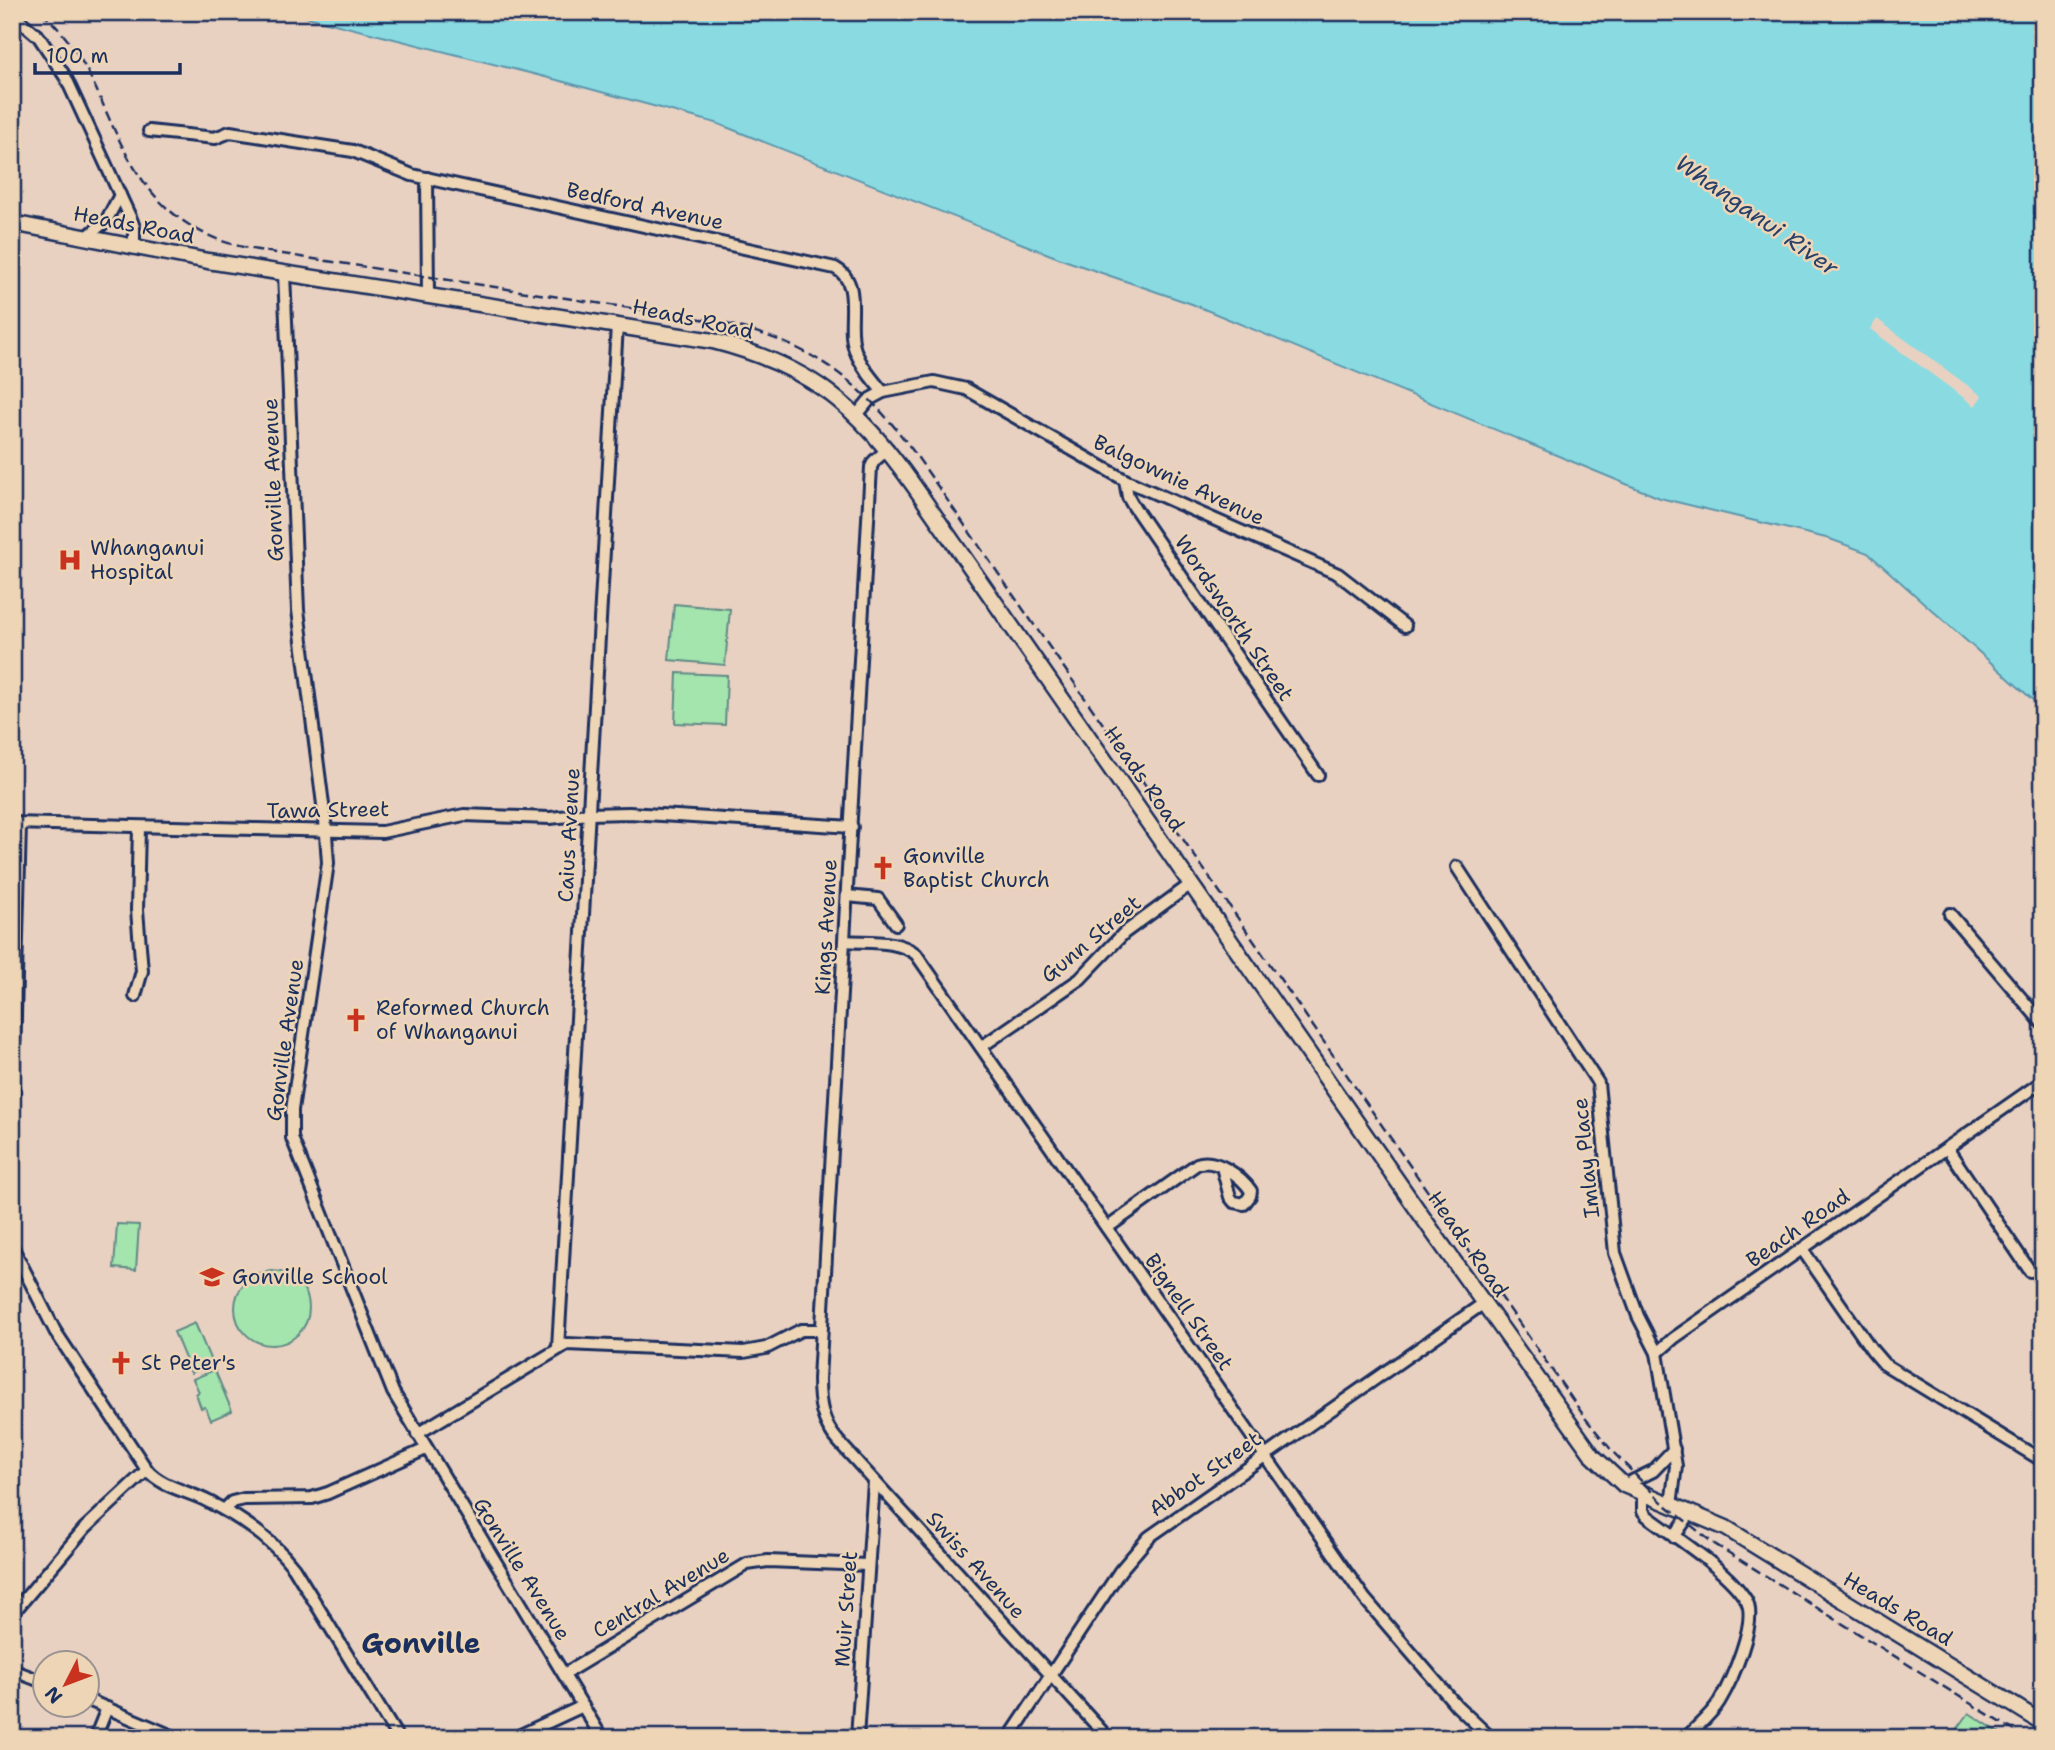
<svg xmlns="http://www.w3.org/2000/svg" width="2055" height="1750" viewBox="0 0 2055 1750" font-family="'Shantell Sans',sans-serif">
  <rect width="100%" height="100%" fill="#e9d1c1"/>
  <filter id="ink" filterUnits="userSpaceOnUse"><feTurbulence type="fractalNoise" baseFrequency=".0143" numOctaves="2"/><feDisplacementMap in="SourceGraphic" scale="14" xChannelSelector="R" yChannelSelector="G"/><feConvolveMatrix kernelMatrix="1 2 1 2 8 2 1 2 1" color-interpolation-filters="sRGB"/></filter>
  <g filter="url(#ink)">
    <g fill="#a4e4ad" stroke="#608a86" stroke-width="2">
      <polygon points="674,604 730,609 725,665 669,660"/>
      <polygon points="677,673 727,675 725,725 675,723"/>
      <polygon points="117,1224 139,1225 136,1270 114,1268"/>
      <circle cx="272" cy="1308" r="37"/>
      <polygon points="195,1323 232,1411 211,1420 205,1407 201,1408 196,1394 199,1392 193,1379 212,1371 209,1365 191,1373 174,1332"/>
      <polygon points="1969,1713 2008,1738 1951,1738"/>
    </g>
    <polygon fill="#89dbe1" stroke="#5d96ad" stroke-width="2" points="287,12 2043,12 2043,709 1868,553 1830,539 1660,498 1192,304 1061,259 716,123 557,80"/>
    <polygon fill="#e9d1c1" points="1877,319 1982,396 1975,406 1870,329"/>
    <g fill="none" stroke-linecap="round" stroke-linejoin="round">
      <g stroke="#1b2f5e" stroke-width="16">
        <g id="minor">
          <polyline points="12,14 39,37 66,78 131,219 134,227 134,247"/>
          <path d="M149 131 215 138 230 132 353 151 412 175 835 268C864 283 845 324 855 350 861 366 872 379 883 392"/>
          <polyline points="427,178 428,295"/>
          <polyline points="88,236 106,221 120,195"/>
          <polyline points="284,273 298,610 325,820 328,863 292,1110 292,1138 393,1392 602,1738"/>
          <polyline points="857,415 870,399 883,392 934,382 966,389 1125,480 1338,574 1405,626"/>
          <path d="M888 449 874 461 871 467 819 1379C819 1404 822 1423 839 1442L1108 1738"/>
          <polyline points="1125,480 1128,497 1132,504 1318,775"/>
          <polyline points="12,823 382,832 464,815 550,818 589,814 629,813 852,827"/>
          <polyline points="1457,867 1598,1083 1615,1253 1638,1316 1657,1353 1676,1466 1671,1505"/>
          <polyline points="847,896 878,899 896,924"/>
          <polyline points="1950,914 2043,1024"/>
          <path d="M845 941C868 943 897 939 916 954L1365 1599 1457 1706 1491 1738"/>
          <polyline points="135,996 142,971 137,910 139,828"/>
          <polyline points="981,1047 1080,979 1124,933 1191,884"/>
          <polyline points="12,1129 20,824"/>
          <polyline points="1947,1148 2030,1271"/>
          <path d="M1107 1228 1197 1164C1215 1157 1241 1176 1251 1191L1250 1196 1244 1204 1234 1202 1230 1197 1222 1167"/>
          <path d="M12 1246 55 1331 147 1470C163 1488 189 1491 209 1502 241 1518 272 1539 294 1568L398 1738"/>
          <polyline points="1802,1249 1872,1350 1884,1364 2038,1458"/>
          <polyline points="558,1348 617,325"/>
          <polyline points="1657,1353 1674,1338 2043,1081"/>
          <polyline points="417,1434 567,1344 744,1352 766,1348 801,1330 821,1330"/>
          <polyline points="1624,1485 1653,1471 1674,1449"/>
          <path d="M1643 1495V1511L1647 1516C1676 1538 1728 1570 1746 1600 1759 1620 1731 1682 1719 1702 1711 1715 1697 1726 1686 1738"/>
          <polyline points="224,1510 232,1502 244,1499 312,1498 328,1493 426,1449"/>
          <polyline points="1674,1537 1691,1512"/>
          <polyline points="12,1614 85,1528 147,1470"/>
          <polyline points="12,1670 46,1683"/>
          <polyline points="564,1674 747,1564 768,1561 867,1565"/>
          <polyline points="88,1700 177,1738"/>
          <polyline points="95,1738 107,1708"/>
          <polyline points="514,1738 583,1706"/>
          <polyline points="857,1738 874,1482"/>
          <polyline points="1009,1738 1120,1571 1149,1537 1484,1303"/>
        </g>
      </g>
      <g stroke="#1b2f5e" stroke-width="19">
        <path id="major" d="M12 223 208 261 713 341C811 366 856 405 914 486L1435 1235 1593 1456 1624 1485 1726 1528 2043 1723"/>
      </g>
      <use href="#minor" stroke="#edd5b5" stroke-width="10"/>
      <use href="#major" stroke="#edd5b5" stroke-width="14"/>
      <path stroke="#1b2f5e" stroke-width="2.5" stroke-dasharray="10 5" stroke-linecap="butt" d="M41 12C73 39 89 72 105 109 131 169 157 217 222 241 245 249 271 252 295 256L707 320C803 338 859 376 916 455L1481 1268 1586 1419 1613 1452 1662 1502 1713 1543 2026 1738"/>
    </g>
  </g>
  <defs>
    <g id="hospital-bare" transform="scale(1.89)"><path d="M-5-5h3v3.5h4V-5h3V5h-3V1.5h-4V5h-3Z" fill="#c8321e" stroke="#edd5b5" stroke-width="2.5" paint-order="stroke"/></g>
    <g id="church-bare" transform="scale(1.89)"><path d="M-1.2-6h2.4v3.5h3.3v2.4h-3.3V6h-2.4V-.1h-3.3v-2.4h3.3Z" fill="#c8321e" stroke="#edd5b5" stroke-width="2.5" paint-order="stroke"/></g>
    <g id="school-bare" transform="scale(1.89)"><path d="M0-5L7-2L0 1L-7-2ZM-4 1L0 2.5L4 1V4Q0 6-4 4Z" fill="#c8321e" stroke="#edd5b5" stroke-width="2.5" paint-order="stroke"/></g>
  </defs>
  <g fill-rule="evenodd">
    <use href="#hospital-bare" x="70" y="560"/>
    <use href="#church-bare" x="883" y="868"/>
    <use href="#church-bare" x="356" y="1020"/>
    <use href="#school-bare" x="212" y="1277"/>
    <use href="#church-bare" x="121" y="1363"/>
  </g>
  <g text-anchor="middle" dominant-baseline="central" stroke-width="5" stroke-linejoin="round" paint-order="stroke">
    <g font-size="21" fill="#1b2f5e" stroke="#edd5b5">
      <text transform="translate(645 206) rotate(12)">Bedford Avenue</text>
      <text transform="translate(134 225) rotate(11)">Heads Road</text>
      <text transform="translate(693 319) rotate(12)">Heads Road</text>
      <text transform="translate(273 480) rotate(-92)">Gonville Avenue</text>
      <text transform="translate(1179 480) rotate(25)">Balgownie Avenue</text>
      <text transform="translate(1234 618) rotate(56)">Wordsworth Street</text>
      <text transform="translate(1144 779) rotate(55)">Heads Road</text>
      <text transform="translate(328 810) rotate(-1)">Tawa Street</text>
      <text transform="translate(569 835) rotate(-87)">Caius Avenue</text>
      <text transform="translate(826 927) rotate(-87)">Kings Avenue</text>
      <text transform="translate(1091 939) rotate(-40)">Gunn Street</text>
      <text transform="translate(285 1040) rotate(-82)">Gonville Avenue</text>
      <text transform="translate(1586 1158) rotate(-96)">Imlay Place</text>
      <text transform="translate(1798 1228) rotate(-35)">Beach Road</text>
      <text transform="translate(1468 1244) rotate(55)">Heads Road</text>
      <text transform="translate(1189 1312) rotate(55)">Bignell Street</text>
      <text transform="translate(1205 1474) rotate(-35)">Abbot Street</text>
      <text transform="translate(976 1565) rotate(48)">Swiss Avenue</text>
      <text transform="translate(522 1569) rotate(58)">Gonville Avenue</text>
      <text transform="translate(661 1593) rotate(-31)">Central Avenue</text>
      <text transform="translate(846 1609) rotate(-86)">Muir Street</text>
      <text transform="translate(1898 1609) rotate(31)">Heads Road</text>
    </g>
    <g font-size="21" fill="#1b2f5e" stroke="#edd5b5" text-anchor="start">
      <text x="90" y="548">Whanganui<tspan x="90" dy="24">Hospital</tspan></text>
      <text x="903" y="856">Gonville<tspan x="903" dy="24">Baptist Church</tspan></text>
      <text x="376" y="1008">Reformed Church<tspan x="376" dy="24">of Whanganui</tspan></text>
      <text x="232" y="1277">Gonville School</text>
      <text x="141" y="1363">St Peter's</text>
    </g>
    <g font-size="23" font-style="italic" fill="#26406b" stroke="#edd5b5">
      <text transform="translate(1757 215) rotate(35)">Whanganui River</text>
    </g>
    <g font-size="28" font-weight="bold" fill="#1b2f5e" stroke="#edd5b5">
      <text x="421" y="1643">Gonville</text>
    </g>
  </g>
  <rect width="2055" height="1750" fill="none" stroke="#edd5b5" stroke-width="42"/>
  <rect x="21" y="21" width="2013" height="1708" fill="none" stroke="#1b2f5e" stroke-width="2.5" filter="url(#ink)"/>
  <g transform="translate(66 1684) rotate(228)"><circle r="33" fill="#edd5b5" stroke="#999392" stroke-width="2"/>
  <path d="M0-5L12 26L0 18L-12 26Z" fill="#c8321e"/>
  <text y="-10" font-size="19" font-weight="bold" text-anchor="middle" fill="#1b2f5e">N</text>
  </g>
  <path d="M35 63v10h145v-10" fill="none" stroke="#1b2f5e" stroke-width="3.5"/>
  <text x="46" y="63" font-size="21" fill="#1b2f5e" stroke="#edd5b5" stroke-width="5" paint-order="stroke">100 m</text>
</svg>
